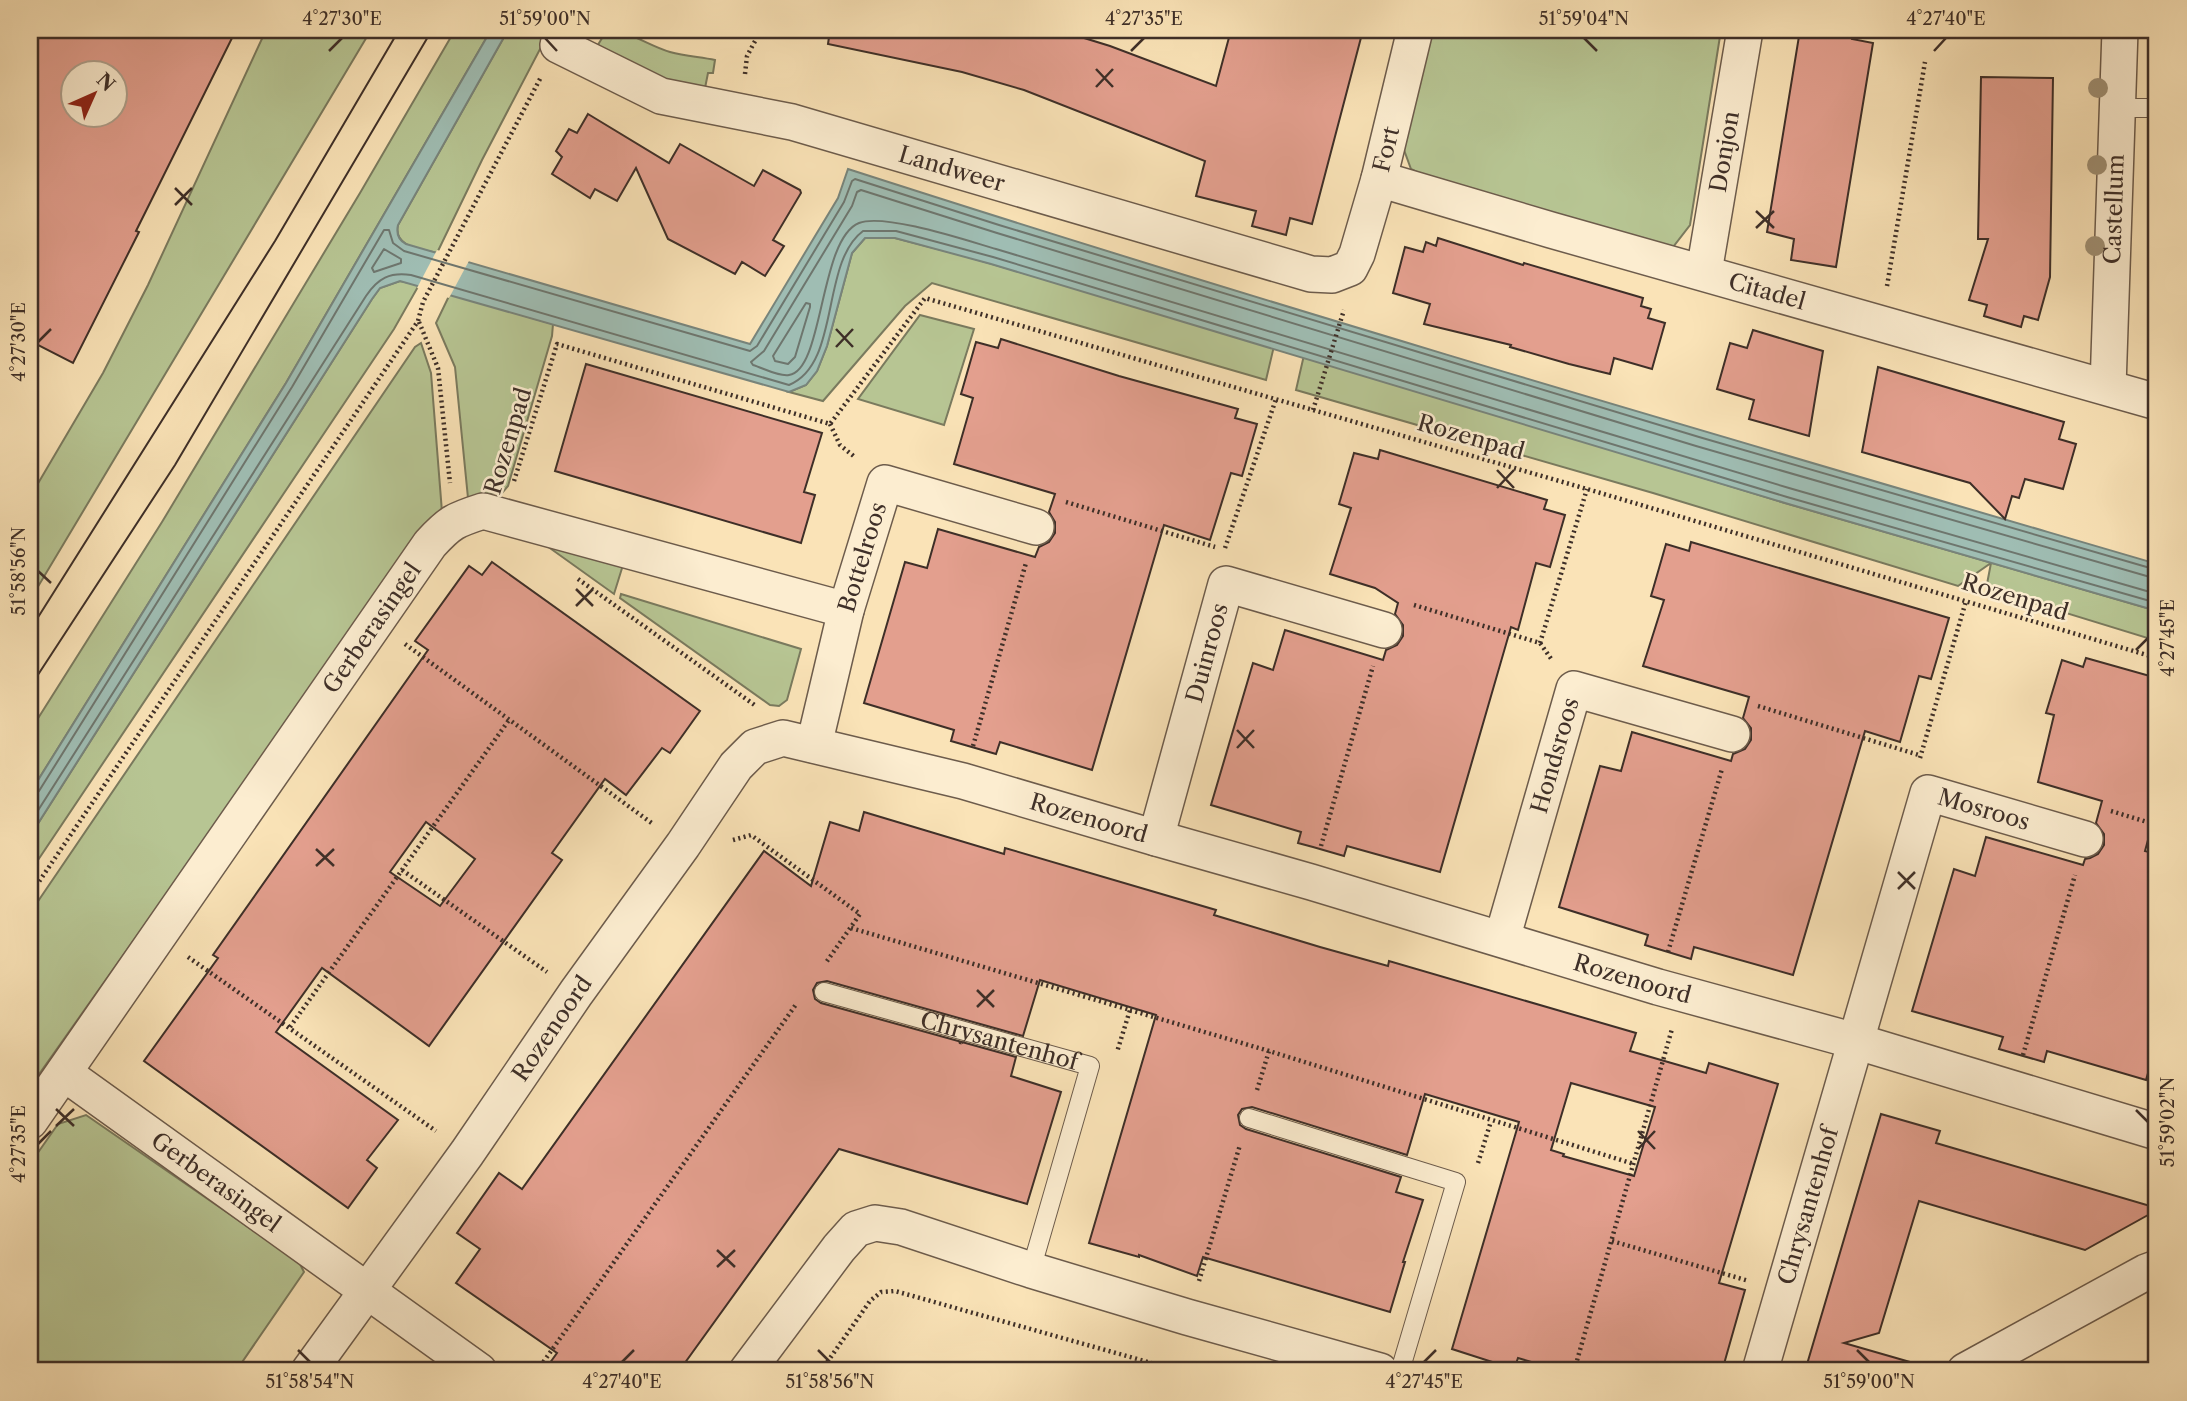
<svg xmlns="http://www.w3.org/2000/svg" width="2187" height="1401" viewBox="0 0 2187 1401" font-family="'Libre Caslon Text',serif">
  <rect width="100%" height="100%" fill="#fae3b7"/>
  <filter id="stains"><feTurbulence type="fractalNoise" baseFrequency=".00286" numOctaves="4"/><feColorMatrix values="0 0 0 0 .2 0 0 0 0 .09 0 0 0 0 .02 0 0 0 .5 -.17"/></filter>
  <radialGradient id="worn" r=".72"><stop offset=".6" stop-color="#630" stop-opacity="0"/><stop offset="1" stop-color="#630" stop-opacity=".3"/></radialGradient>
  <g fill="#b7c593" stroke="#7a7a5e" stroke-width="2">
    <polygon points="266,30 371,30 30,600 30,497 103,373 148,285"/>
    <polygon points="455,30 491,30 286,383 30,793 30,731 162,522 360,193"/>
    <path d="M508 30H550L482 160 437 253C421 249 393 247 398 225Z"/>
    <path d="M607 30C628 30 649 46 670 52 685 56 700 57 715 60L713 73H708L705 88 666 80 596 48Z"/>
    <polygon points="1431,30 1721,30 1690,225 1673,247 1434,181 1411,169 1400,139"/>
    <polygon points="865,238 895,238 961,255 1274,346 1266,380 932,283 905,306 823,401 789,392 806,385 817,371 827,346 852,253"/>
    <polygon points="400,281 419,285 394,329 30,872 30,836 372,299 380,288"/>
    <polygon points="450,294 553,324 552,336 508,486 502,493 481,494 468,498 455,367 436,323"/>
    <polygon points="920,315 974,329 944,425 858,399"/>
    <polygon points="421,343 431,373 442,512 255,769 30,1087 30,913 415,347"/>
    <polygon points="1304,355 1785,503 2157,611 2157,641 1998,592 1987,584 1991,563 1958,586 1653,493 1296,390"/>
    <polygon points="540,541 623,565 614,594"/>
    <polygon points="621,594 801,649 787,700 779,706 770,705 620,598"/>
    <polygon points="86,1115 299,1262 304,1272 236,1371 30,1371 30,1164 58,1124"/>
  </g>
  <path fill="#9fbdb3" stroke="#78847b" stroke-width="2" d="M491 30H508L398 225C396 234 398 240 406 244L750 344 838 198 848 169C1282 309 1720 436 2157 564V611L1785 503 991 264 895 238H865L852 253 827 346 817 371 806 385 789 392 400 281 380 288 372 299 30 836V793L286 383Z"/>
  <polygon fill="#fae3b7" points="437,250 470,259 449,298 417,288"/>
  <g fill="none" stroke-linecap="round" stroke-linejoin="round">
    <g stroke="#6e766e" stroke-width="2">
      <polygon points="384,249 401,259 401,263 374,272 372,268"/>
      <polygon points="806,303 810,304 810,307 795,357 788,364 775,361 773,356"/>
      <path d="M2157 579 1696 446 997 233 861 190 857 192 852 206 764 351 751 362 753 365C763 368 779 377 789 375 824 370 819 239 859 223 885 213 968 241 996 249L1789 488 2157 594"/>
      <polyline points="30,795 35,795 39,791 292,387 384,230 389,230 393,243 404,251 750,351 757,346 844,202 852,181 855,179 999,225 1699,437 2157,570"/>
      <path d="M30 823 366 296C378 278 390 272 411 275L789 385C841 364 820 263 863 231H896L993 257 1787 497 2157 603"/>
    </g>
  </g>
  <g fill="#e39f8e" stroke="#3e2f28" stroke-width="2" fill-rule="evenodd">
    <path d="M36 30H236L136 231 139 232 73 363 30 341V42ZM74 74H116V116H74Z"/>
    <polygon points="830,30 1084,30 1081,37 1110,46 1216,86 1231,30 1363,30 1312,224 1290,218 1286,235 1252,226 1256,211 1196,196 1205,161 1024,90 962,72 828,44"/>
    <polygon points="1800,30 1853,30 1852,39 1873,43 1836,267 1791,260 1794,239 1767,232"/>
    <polygon points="1981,77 2053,78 2050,277 2038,320 2024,316 2021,327 1984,316 1987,305 1969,300 1988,239 1978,239"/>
    <polygon points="588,114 669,163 680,144 754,186 763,170 800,190 801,193 773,240 784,246 765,276 742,262 735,274 668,239 636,168 617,201 595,189 590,198 552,174 562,157 556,151 569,129 577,133"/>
    <polygon points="1438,238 1523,265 1524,263 1643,298 1641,306 1651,309 1648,318 1665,323 1652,369 1614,358 1610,374 1569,364 1510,347 1511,345 1424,324 1430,304 1393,293 1405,247 1423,252 1426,242 1436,246"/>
    <polygon points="1753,330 1823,351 1809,436 1749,419 1754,400 1717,389 1730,343 1747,348"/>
    <polygon points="1001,339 1119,376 1238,409 1235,418 1257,424 1242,476 1231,473 1210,540 1164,525 1092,770 1000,742 996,754 951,741 954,730 864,703 905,562 927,568 938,529 1035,557 1039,547 1049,542 1055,533 1055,522 1049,512 1055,494 954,464 973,398 961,394 976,342 998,348"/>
    <polygon points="586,364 822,433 804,492 815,495 801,543 555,471"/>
    <polygon points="1878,367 2064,422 2059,439 2076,444 2063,489 2025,479 2019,498 2012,496 2005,519 1970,483 1862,452"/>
    <polygon points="1380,450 1547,500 1544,509 1565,515 1550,567 1536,563 1518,630 1511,627 1440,872 1347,846 1344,856 1313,847 1298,843 1301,832 1211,805 1253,663 1273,670 1285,630 1383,660 1386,650 1397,645 1403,636 1403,625 1395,614 1398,603 1375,588 1330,574 1351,508 1339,504 1354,453 1378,459"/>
    <polygon points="1691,542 1949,618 1931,679 1919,676 1900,742 1865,731 1793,975 1694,947 1691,959 1645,945 1648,935 1559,907 1600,766 1621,771 1632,732 1731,761 1733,754 1745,749 1751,740 1751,728 1743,718 1749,697 1643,666 1664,600 1651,596 1666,544 1689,551"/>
    <path d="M492 562 700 711 670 753 662 748 626 795 605 779 552 853 562 860 429 1046 322 968 276 1032 398 1120 367 1160 377 1168 348 1208 144 1061 218 958 213 955 428 650 415 641 469 566 482 575ZM426 822 475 859 440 906 390 872Z"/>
    <polygon points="2086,658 2157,678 2157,807 2145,851 2157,854 2157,1042 2146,1080 2047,1051 2044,1062 1999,1049 2003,1037 1912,1011 1954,869 1975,876 1986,837 2083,865 2085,859 2090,858 2098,854 2104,845 2104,834 2096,823 2102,801 2038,782 2054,715 2046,713 2062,660 2083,667"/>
    <path d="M864 812 1004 854 1005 848 1216 910 1214 915 1320 947 1388 966 1389 961 1636 1033 1630 1051 1706 1073 1709 1063 1778 1084 1719 1283 1745 1290 1722 1371H1562L1518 1358 1514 1369 1452 1349 1519 1122 1425 1094 1407 1155 1252 1107 1242 1109 1238 1115 1240 1125 1246 1129 1401 1177 1396 1192 1423 1200 1403 1262H1405L1390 1312 1203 1257 1197 1276 1139 1255V1257L1089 1243 1156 1015 1040 980 1023 1036 827 981 817 983 813 990 815 999 821 1003 1016 1057 1011 1076 1061 1092 1027 1204 839 1149 679 1371H544L557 1353 456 1283 480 1249 457 1233 499 1173 522 1189 764 851 811 886 830 822 859 831ZM1571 1083 1655 1107 1634 1176 1563 1156 1564 1154 1551 1150Z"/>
    <polygon points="1881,1114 1940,1131 1936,1143 2157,1208 2157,1210 2085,1250 1919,1201 1879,1333 1844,1343 1910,1362 1908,1371 1805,1371"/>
  </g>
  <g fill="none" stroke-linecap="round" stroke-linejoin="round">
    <g stroke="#6d5c4c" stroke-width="20">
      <g id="service">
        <polyline points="2118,108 2157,108"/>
        <path id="s1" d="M824 992 1090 1066 1031 1270"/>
        <polyline points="1249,1118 1456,1182 1400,1371"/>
      </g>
    </g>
    <g stroke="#6d5c4c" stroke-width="38">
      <g id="minor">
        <path id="s2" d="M566 30 558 45 661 96 792 122 1311 274 1332 275 1350 268 1357 254 1379 179 1415 30"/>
        <path id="s3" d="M1379 179 1551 230 2157 402"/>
        <path id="s4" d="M1704 272 1745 30"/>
        <path id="s5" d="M2108 387 2120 30"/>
        <path id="s6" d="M814 745 846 610 885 483 1036 527"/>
        <path id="s7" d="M1156 838 1226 584 1384 630"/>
        <path id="s8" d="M1502 939 1574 689 1732 734"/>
        <path id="s9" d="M64 1073 479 1371"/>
        <path id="s10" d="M30 1121 430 544C450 522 455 520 483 511L846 610"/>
        <path id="s11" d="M309 1371 467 1153 576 993 683 845 736 766 755 747 783 738 963 781 1156 838 1311 882 1658 987 1855 1041 2157 1132"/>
        <polyline points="747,1371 839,1248 856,1229 875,1223 901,1227 1031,1270 1187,1317 1380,1371"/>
        <path id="s12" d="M1760 1371 1928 793 2085 839"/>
        <polyline points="1965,1371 2146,1272 2157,1268"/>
      </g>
    </g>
    <g stroke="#3e2f28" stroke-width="4.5" stroke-dasharray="2 3.5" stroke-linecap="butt">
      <polyline points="745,74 747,56 761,30"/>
      <polyline points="1887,286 1925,62"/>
      <polyline points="419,322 438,368 450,483"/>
      <polyline points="1313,410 1344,310"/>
      <polyline points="830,424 840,445 856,458"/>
      <polyline points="514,481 557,344 830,424 925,298 1587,489 2157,658"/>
      <polyline points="1066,502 1215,547"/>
      <polyline points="1225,548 1276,399"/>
      <polyline points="578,579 756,706"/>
      <polyline points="1414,605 1540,643 1552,660"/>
      <polyline points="1540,643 1587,489"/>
      <polyline points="405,644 653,824"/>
      <polyline points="1758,706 1919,755"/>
      <polyline points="973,746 1026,563"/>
      <polyline points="1920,758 1966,601"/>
      <polyline points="2111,811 2157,825"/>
      <polyline points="733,840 751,835 860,914 825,964"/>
      <polyline points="1321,846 1373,666"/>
      <polyline points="402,870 547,972"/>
      <polyline points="30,895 418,321 423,302 541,77"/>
      <polyline points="851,928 1130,1010 1117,1052"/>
      <polyline points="1668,952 1722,769"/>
      <polyline points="188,957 436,1131"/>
      <polyline points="1130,1010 1269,1051 1634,1164"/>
      <polyline points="290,1027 509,720"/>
      <polyline points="2023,1055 2075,875"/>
      <polyline points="1257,1090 1269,1051"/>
      <polyline points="1478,1163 1491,1121"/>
      <polyline points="1612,1241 1749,1281"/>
      <polyline points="1199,1281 1240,1145"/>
      <polyline points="537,1371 797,1003"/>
      <polyline points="821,1371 870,1301 881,1292 895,1291 1180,1371"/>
      <polyline points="1574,1371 1672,1029"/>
    </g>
    <use href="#service" stroke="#fcedd0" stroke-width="18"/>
    <use href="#minor" stroke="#fcedd0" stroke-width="35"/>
    <g stroke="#3e2f28" stroke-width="2">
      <polyline points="30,630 275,241 399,30"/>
      <polyline points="30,687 175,465 432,30"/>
    </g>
  </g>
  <g fill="#a09074">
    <circle cx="2098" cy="88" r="10"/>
    <circle cx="2097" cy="165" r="10"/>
    <circle cx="2095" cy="246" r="10"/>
  </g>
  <path fill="none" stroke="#3e2f28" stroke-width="2.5" d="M545 38 557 51M1584 38 1597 51M329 51 342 38M1131 51 1144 38M1934 51 1946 38M1096 69 1113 87M1096 87 1113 69M175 188 192 205M175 205 192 188M1756 211 1774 228M1756 228 1774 211M836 329 853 347M38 342 51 329M836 347 853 329M1497 470 1514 488M1497 488 1514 470M38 571 51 583M576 589 593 606M576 606 593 589M2136 650 2148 638M1237 730 1254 748M1237 748 1254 730M316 849 334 866M316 866 334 849M1898 872 1915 889M1898 889 1915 872M977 990 994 1007M977 1007 994 990M56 1109 74 1126M2136 1110 2148 1122M56 1126 74 1109M1638 1131 1655 1149M38 1144 51 1131M1638 1149 1655 1131M717 1250 735 1267M717 1267 735 1250M298 1350 310 1362M818 1350 830 1362M1857 1350 1869 1362M622 1362 634 1350M1424 1362 1436 1350"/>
  <g text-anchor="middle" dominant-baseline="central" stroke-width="5" stroke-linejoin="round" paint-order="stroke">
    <g font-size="23" fill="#3e2f28" stroke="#fcedd0">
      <text stroke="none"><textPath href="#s2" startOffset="971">Fort</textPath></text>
      <text stroke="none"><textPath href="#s4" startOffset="122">Donjon</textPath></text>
      <text stroke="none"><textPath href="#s2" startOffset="432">Landweer</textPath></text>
      <text stroke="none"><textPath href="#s5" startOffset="178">Castellum</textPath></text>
      <text stroke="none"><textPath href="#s3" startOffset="404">Citadel</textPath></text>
      <text transform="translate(1471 437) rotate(16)">Rozenpad</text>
      <text transform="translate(508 441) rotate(-73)">Rozenpad</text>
      <text stroke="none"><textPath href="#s6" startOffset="194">Bottelroos</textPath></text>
      <text transform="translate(2015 597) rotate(17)">Rozenpad</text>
      <text stroke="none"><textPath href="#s10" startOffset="600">Gerberasingel</textPath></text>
      <text stroke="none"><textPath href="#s7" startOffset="192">Duinroos</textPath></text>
      <text stroke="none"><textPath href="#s8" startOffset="191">Hondsroos</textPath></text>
      <text stroke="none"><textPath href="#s12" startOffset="660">Mosroos</textPath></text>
      <text stroke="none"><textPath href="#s11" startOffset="1113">Rozenoord</textPath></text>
      <text stroke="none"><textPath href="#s11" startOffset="1680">Rozenoord</textPath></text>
      <text stroke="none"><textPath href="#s11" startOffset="420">Rozenoord</textPath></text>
      <text stroke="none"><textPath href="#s1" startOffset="182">Chrysantenhof</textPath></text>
      <text stroke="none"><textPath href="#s9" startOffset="187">Gerberasingel</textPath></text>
      <text stroke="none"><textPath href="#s12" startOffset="172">Chrysantenhof</textPath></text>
    </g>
  </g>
  <rect width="2187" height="1401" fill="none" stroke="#fae3b7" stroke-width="77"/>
  <g transform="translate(94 94) rotate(45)"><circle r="33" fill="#fcedd0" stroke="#b0a18d" stroke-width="2"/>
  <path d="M0-5L12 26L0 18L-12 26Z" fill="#8f2418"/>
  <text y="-10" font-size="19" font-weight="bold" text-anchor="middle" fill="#3e2f28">N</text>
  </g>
  <rect x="38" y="38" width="2110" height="1324" fill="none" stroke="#3e2f28" stroke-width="2.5"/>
  <g font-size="18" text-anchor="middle" fill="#3e2f28">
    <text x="342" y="25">4°27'30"E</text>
    <text x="545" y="25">51°59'00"N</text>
    <text x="1144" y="25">4°27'35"E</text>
    <text x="1584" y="25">51°59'04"N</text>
    <text x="1946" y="25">4°27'40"E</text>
    <text transform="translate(19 342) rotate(-90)" y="6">4°27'30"E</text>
    <text transform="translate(19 571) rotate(-90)" y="6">51°58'56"N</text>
    <text transform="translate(2168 638) rotate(-90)" y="6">4°27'45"E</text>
    <text transform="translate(2168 1122) rotate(-90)" y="6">51°59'02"N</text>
    <text transform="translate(19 1144) rotate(-90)" y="6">4°27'35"E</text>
    <text x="310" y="1388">51°58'54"N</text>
    <text x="622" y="1388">4°27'40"E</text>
    <text x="830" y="1388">51°58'56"N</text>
    <text x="1424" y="1388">4°27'45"E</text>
    <text x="1869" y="1388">51°59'00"N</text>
  </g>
  <rect width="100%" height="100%" filter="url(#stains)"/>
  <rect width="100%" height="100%" fill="url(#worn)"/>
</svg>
